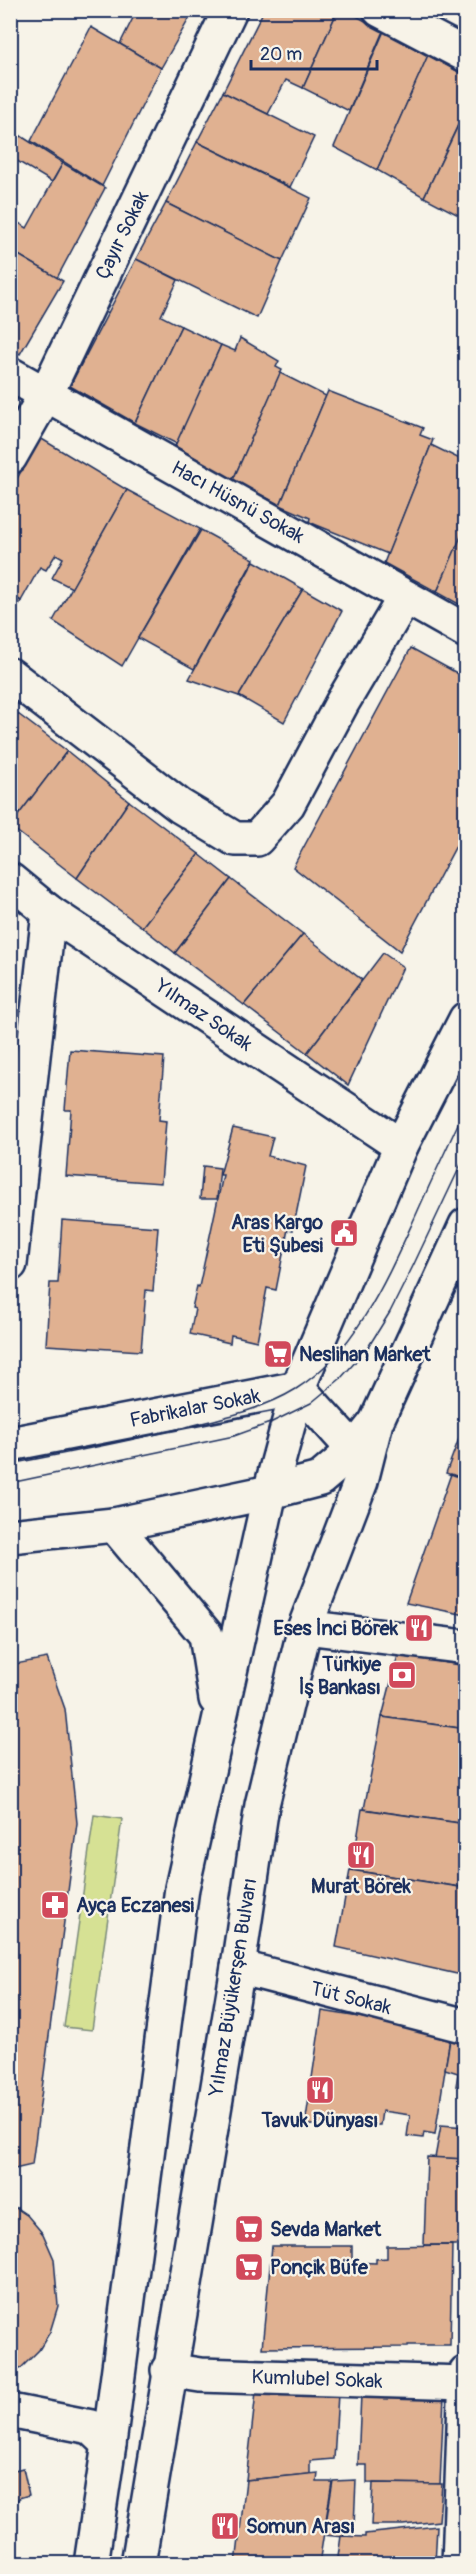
<svg xmlns="http://www.w3.org/2000/svg" width="476" height="2574" viewBox="0 0 476 2574" font-family="Pangolin,sans-serif">
  <rect width="100%" height="100%" fill="#f7f3e8"/>
  <filter id="ink" filterUnits="userSpaceOnUse"><feTurbulence type="fractalNoise" baseFrequency=".0167" numOctaves="2"/><feDisplacementMap in="SourceGraphic" scale="12" xChannelSelector="R" yChannelSelector="G"/><feConvolveMatrix kernelMatrix="1 2 1 2 8 2 1 2 1" color-interpolation-filters="sRGB"/></filter>
  <g filter="url(#ink)">
    <polygon fill="#d6e194" stroke="#788879" stroke-width="1.5" points="94,1815 122,1819 92,2030 64,2027"/>
    <g fill="#e0b191" stroke="#1b2f5e" stroke-width="1.5">
      <polygon points="137,10 194,10 161,68 120,44"/>
      <polygon points="264,10 338,10 303,88 286,80 268,114 223,92"/>
      <polygon points="338,10 346,10 383,31 349,111 303,88"/>
      <polygon points="91,27 161,68 102,186 31,141"/>
      <polygon points="384,31 428,56 377,170 334,147"/>
      <polygon points="428,55 466,76 466,108 424,197 377,170"/>
      <polygon points="223,92 314,137 290,187 197,142"/>
      <polygon points="466,109 466,219 424,197"/>
      <polygon points="10,129 63,163 52,182 14,159 10,165"/>
      <polygon points="197,142 311,198 282,261 166,203"/>
      <polygon points="63,163 105,188 57,278 10,250 10,234 17,222 27,228"/>
      <polygon points="166,203 282,261 257,318 136,259"/>
      <polygon points="10,250 63,281 20,354 10,349"/>
      <polygon points="136,259 178,280 161,316 181,326 135,423 70,386"/>
      <polygon points="181,326 221,345 177,444 135,423"/>
      <polygon points="240,338 279,361 276,367 282,370 233,480 175,446 221,345 235,351"/>
      <polygon points="280,373 326,396 280,505 233,480"/>
      <polygon points="328,391 423,428 420,435 433,440 388,554 309,522 310,518 280,505"/>
      <polygon points="40,438 127,490 72,588 52,578 63,558 56,554 46,570 40,567 21,601 10,594 10,491"/>
      <polygon points="431,445 466,462 466,526 437,592 384,563"/>
      <polygon points="127,490 200,529 122,666 53,621"/>
      <polygon points="465,527 466,528 466,608 437,592"/>
      <polygon points="201,530 254,559 194,669 138,638"/>
      <polygon points="254,561 303,589 239,696 189,679"/>
      <polygon points="303,589 342,611 284,722 239,696"/>
      <polygon points="10,594 21,601 10,620"/>
      <polygon points="411,648 466,678 466,827 400,951 293,867"/>
      <polygon points="10,708 67,751 10,826"/>
      <polygon points="67,751 129,801 77,878 10,826"/>
      <polygon points="129,801 199,854 142,927 77,878"/>
      <polygon points="199,854 231,879 175,953 142,927"/>
      <polygon points="231,879 303,934 244,1005 175,953"/>
      <polygon points="303,934 362,980 307,1053 244,1005"/>
      <polygon points="383,953 403,967 348,1085 307,1053"/>
      <polygon points="70,1050 164,1057 159,1120 166,1121 161,1183 66,1176 71,1110 65,1110"/>
      <polygon points="233,1128 273,1137 268,1156 306,1166 293,1230 288,1229 276,1290 267,1288 257,1341 231,1335 230,1343 190,1334 195,1309 192,1308 197,1286 199,1287 223,1175 220,1175"/>
      <polygon points="203,1166 220,1168 217,1199 200,1199"/>
      <polygon points="62,1220 158,1227 153,1291 146,1290 141,1351 46,1345 50,1283 58,1283"/>
      <polygon points="466,1420 466,1480 446,1473"/>
      <polygon points="451,1474 466,1480 466,1615 406,1603"/>
      <polygon points="398,1655 466,1666 466,1729 382,1717"/>
      <polygon points="47,1658 65,1709 77,1823 32,2165 10,2170 10,1665"/>
      <polygon points="382,1717 466,1729 466,1798 459,1823 364,1809"/>
      <polygon points="466,1798 466,1824 459,1823"/>
      <polygon points="362,1809 466,1824 466,1888 352,1870"/>
      <polygon points="350,1870 466,1888 466,1976 336,1947"/>
      <polygon points="322,2011 451,2032 435,2134 424,2132 423,2138 407,2136 410,2115 382,2111 380,2125 305,2125"/>
      <polygon points="451,2034 466,2037 466,2088 456,2086 458,2073 445,2069"/>
      <polygon points="441,2125 466,2127 466,2159 435,2158"/>
      <polygon points="427,2157 466,2159 466,2224 456,2245 424,2245"/>
      <polygon points="10,2204 27,2215 43,2234 54,2259 58,2306 50,2332 39,2350 21,2368 10,2374"/>
      <polygon points="452,2245 450,2345 408,2345 408,2347 262,2348 272,2246 352,2246 352,2262 376,2263 376,2259 387,2258 387,2246"/>
      <polygon points="256,2392 338,2394 334,2459 310,2461 310,2474 246,2480"/>
      <polygon points="361,2394 444,2396 440,2484 367,2483 367,2465 358,2465"/>
      <polygon points="23,2468 29,2495 19,2498 10,2511 10,2471"/>
      <polygon points="318,2473 317,2482 332,2482 319,2564 236,2564 246,2480"/>
      <polygon points="356,2480 354,2526 343,2526 344,2537 324,2535 333,2481"/>
      <polygon points="373,2483 442,2484 439,2521 404,2525 371,2525"/>
      <polygon points="437,2526 435,2564 337,2564 341,2536 365,2537 365,2534"/>
    </g>
    <g fill="none" stroke-linecap="round" stroke-linejoin="round">
      <g stroke="#1b2f5e" stroke-width="38">
        <g id="minor">
          <polyline points="380,10 466,55"/>
          <polyline points="10,374 466,631"/>
          <polyline points="10,457 46,394 230,10"/>
          <polyline points="10,675 180,806 235,839 257,839 288,804 342,703 405,597"/>
          <polyline points="10,880 49,912 401,1146"/>
          <polyline points="10,1264 49,912"/>
          <polyline points="305,1627 466,1647"/>
          <polyline points="238,1967 466,2026"/>
          <polyline points="168,2370 200,2375 466,2383"/>
          <polyline points="10,2411 91,2427 109,2444"/>
          <polyline points="459,2564 466,2373"/>
        </g>
      </g>
      <g stroke="#1b2f5e" stroke-width="38">
        <g id="secondary">
          <polyline points="298,1388 354,1450 359,1472"/>
          <polyline points="10,1444 298,1388"/>
          <polyline points="114,1525 206,1635 216,1699"/>
          <polyline points="10,1536 114,1525 270,1492 320,1479 354,1450 373,1426"/>
          <polyline points="91,2564 109,2444 182,1888 270,1492 298,1388 401,1146 466,1019"/>
          <polyline points="138,2564 238,1967 262,1805 305,1627 361,1481 376,1422 466,1225"/>
        </g>
      </g>
      <use href="#minor" stroke="#f7f3e8" stroke-width="33"/>
      <use href="#secondary" stroke="#f7f3e8" stroke-width="33"/>
      <g stroke="#1b2f5e" stroke-width="1.5">
        <path d="M10 1464C73 1452 136 1440 198 1424 231 1416 267 1407 296 1389 356 1352 388 1276 416 1215 432 1179 449 1143 466 1107"/>
        <polyline points="10,1483 234,1436 270,1423 311,1403 340,1379 367,1349 390,1312 413,1266 466,1154"/>
      </g>
    </g>
  </g>
  <defs>
    <g id="civic-square" transform="scale(1.5)"><rect x="-9" y="-9" width="18" height="18" rx="4" fill="#d1495b" stroke="#f7f3e8"/><path d="M-.6-6.5H3V-4.5H.6V-3L4-1V1h2V6H-6V1h2V-1L-.6-3ZM-1.2 2.5V6h2.4V2.5Z" fill="#fff"/></g>
    <g id="supermarket-square" transform="scale(1.5)"><rect x="-9" y="-9" width="18" height="18" rx="4" fill="#d1495b" stroke="#f7f3e8"/><path d="M-6-5.5h2.5l.6 2H6L4.5 2H-2.5L-4.4-4H-6ZM-1.5 3.2a1.3 1.3 0 1 0 .1 0ZM3 3.2a1.3 1.3 0 1 0 .1 0Z" fill="#fff"/></g>
    <g id="restaurant-square" transform="scale(1.5)"><rect x="-9" y="-9" width="18" height="18" rx="4" fill="#d1495b" stroke="#f7f3e8"/><path d="M-5-6h1v4h1v-4h1v4h1v-4h1v5L-1.5 .5V6h-2V.5L-5-1ZM5-6V6H3V1.5H1.5Q1.5-4 5-6Z" fill="#fff"/></g>
    <g id="bank-square" transform="scale(1.5)"><rect x="-9" y="-9" width="18" height="18" rx="4" fill="#d1495b" stroke="#f7f3e8"/><path d="M-6-4H6V4H-6ZM0-2.3a2.3 2.3 0 1 0 0 4.6a2.3 2.3 0 1 0 0-4.6Z" fill="#fff"/></g>
    <g id="pharmacy-square" transform="scale(1.5)"><rect x="-9" y="-9" width="18" height="18" rx="4" fill="#d1495b" stroke="#f7f3e8"/><path d="M-2-6h4v4h4v4h-4v4h-4v-4h-4v-4h4Z" fill="#fff"/></g>
  </defs>
  <g fill-rule="evenodd">
    <use href="#civic-square" x="344" y="1233"/>
    <use href="#supermarket-square" x="278" y="1354"/>
    <use href="#restaurant-square" x="419" y="1628"/>
    <use href="#bank-square" x="402" y="1675"/>
    <use href="#restaurant-square" x="361" y="1855"/>
    <use href="#pharmacy-square" x="55" y="1905"/>
    <use href="#restaurant-square" x="320" y="2090"/>
    <use href="#supermarket-square" x="249" y="2229"/>
    <use href="#supermarket-square" x="249" y="2267"/>
    <use href="#restaurant-square" x="225" y="2526"/>
  </g>
  <g text-anchor="middle" dominant-baseline="central" stroke-width="4.5" stroke-linejoin="round" paint-order="stroke">
    <g font-size="20" fill="#1b2f5e" stroke="#f7f3e8">
      <text transform="translate(122 235) rotate(-64)">Çayır Sokak</text>
      <text transform="translate(238 502) rotate(29)">Hacı Hüsnü Sokak</text>
      <text transform="translate(204 1015) rotate(34)">Yılmaz Sokak</text>
      <text transform="translate(195 1408) rotate(-11)">Fabrikalar Sokak</text>
      <text transform="translate(233 1987) rotate(-81)">Yılmaz Büyükerşen Bulvarı</text>
      <text transform="translate(351 1998) rotate(14)">Tüt Sokak</text>
      <text transform="translate(317 2379) rotate(2)">Kumlubel Sokak</text>
    </g>
    <g font-size="20" font-weight="bold" fill="#1b2f5e" stroke="#f7f3e8" text-anchor="start">
      <text x="323" y="1222" text-anchor="end">Aras Kargo<tspan x="323" dy="23">Eti Şubesi</tspan></text>
      <text x="299" y="1354">Neslihan Market</text>
      <text x="398" y="1628" text-anchor="end">Eses İnci Börek</text>
      <text x="381" y="1664" text-anchor="end">Türkiye<tspan x="381" dy="23">İş Bankası</tspan></text>
      <text x="361" y="1886" text-anchor="middle">Murat Börek</text>
      <text x="76" y="1905">Ayça Eczanesi</text>
      <text x="320" y="2120" text-anchor="middle">Tavuk Dünyası</text>
      <text x="270" y="2229">Sevda Market</text>
      <text x="270" y="2267">Ponçik Büfe</text>
      <text x="246" y="2526">Somun Arası</text>
    </g>
  </g>
  <rect width="476" height="2574" fill="none" stroke="#f7f3e8" stroke-width="36"/>
  <rect x="18" y="18" width="440" height="2538" fill="none" stroke="#1b2f5e" stroke-width="2" filter="url(#ink)"/>
  <path d="M251 60v9h126v-9" fill="none" stroke="#1b2f5e" stroke-width="3"/>
  <text x="260" y="60" font-size="18" fill="#1b2f5e" stroke="#f7f3e8" stroke-width="4.5" paint-order="stroke">20 m</text>
</svg>
